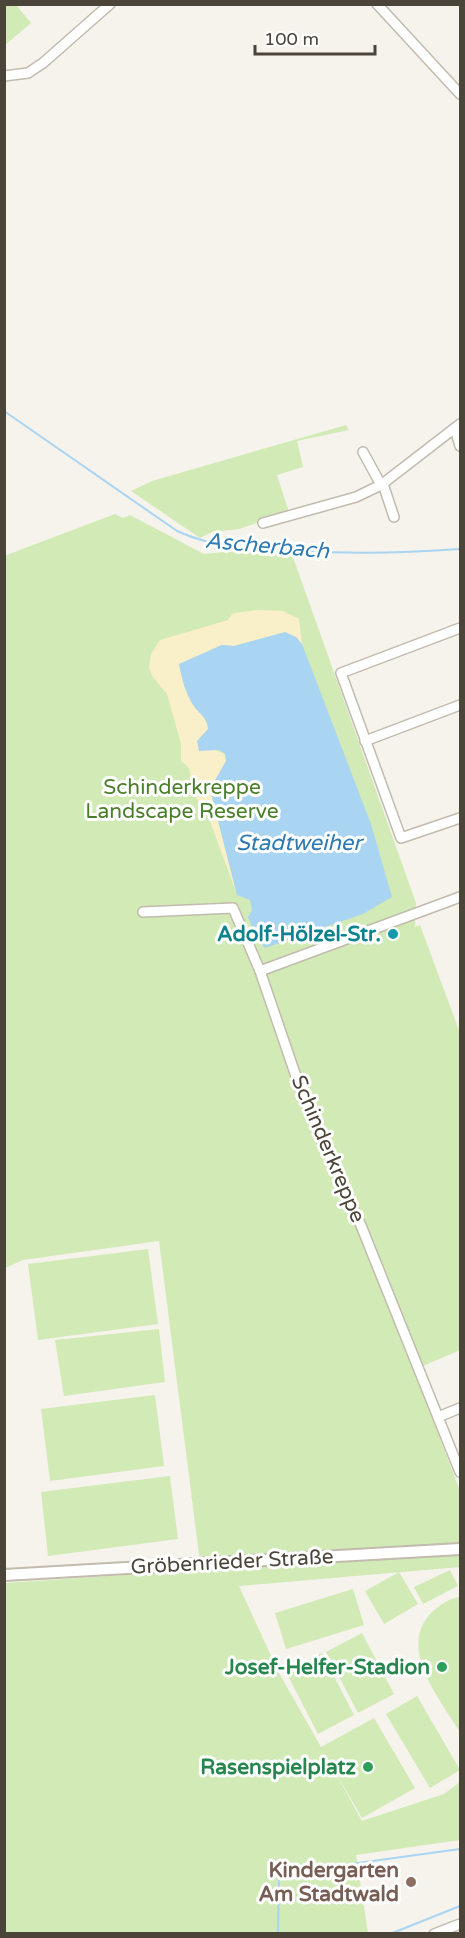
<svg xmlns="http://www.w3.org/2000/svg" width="465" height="1938" viewBox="0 0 465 1938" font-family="'Varela Round',sans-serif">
  <rect width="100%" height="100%" fill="#f6f3ec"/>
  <g fill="#d2eab5">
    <polygon points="5,4 16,5 31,23 5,45"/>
    <polygon points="346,425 349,430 297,441 303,467 277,475 289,512 239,529 212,532 200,538 131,491 152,481"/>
    <polygon points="115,514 123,518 130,515 204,554 289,546 416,903 415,927 420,925 460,1033 460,1350 414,1370 460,1491 460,1567 239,1586 279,1673 321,1747 374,1718 415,1788 362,1818 329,1761 362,1821 444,1794 460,1782 460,1840 356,1855 368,1933 5,1933 5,1583 201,1570 159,1241 23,1260 5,1268 4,556"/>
    <polygon points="148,1249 158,1324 38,1340 28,1264"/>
    <polygon points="159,1329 165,1382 64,1396 55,1340"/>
    <polygon points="155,1395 164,1466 50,1481 41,1409"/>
    <polygon points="170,1476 178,1539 48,1556 41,1492"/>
    <polygon points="450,1570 458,1586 423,1604 414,1587"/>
    <polygon points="399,1572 418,1604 384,1624 365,1591"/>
    <polygon points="353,1589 364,1625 286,1649 275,1613"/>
    <path d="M460 1597V1732C441 1700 396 1648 432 1612 440 1605 450 1598 460 1597Z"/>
    <polygon points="362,1633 394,1694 358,1713 326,1652"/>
    <polygon points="322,1653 354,1715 318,1734 286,1672"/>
    <polygon points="417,1696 460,1770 430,1788 386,1714"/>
  </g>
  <polygon fill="#f9efc9" points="258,610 283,611 299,619 302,644 295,637 285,632 234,646 222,645 210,650 207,719 215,750 225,754 226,761 210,790 237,895 207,813 194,795 189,768 181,761 181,744 167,694 152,676 149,667 151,654 160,640 228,620 233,613"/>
  <path fill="#a9d4f2" d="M285 632 296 637 302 644 371 824 392 897 363 914 265 948 255 934 248 917 252 910 250 900 237 895 210 789 226 761 225 754 219 750 199 751 197 741 208 729C207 717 200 715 193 705 185 691 182 680 179 664L222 645 234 646Z"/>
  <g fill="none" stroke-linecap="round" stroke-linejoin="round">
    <g stroke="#a9d4f2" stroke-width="2">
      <path d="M4 411 177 531C216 549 257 550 299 551 354 554 406 553 460 549"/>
      <polyline points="278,1934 279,1878 285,1873 460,1849"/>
      <polyline points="390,1934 460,1906"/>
    </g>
    <g stroke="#c2bbae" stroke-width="12">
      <g id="minor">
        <polyline points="377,4 460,94"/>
        <polyline points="4,76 28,73 43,63 110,4"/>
        <polyline points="455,429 460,446"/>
        <polyline points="363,452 381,485"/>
        <polyline points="383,484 394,517"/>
        <polyline points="263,523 356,497 381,485 460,424"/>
        <polyline points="460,628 341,673 401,838 460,818"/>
        <polyline points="365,741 460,705"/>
        <polyline points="143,912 233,908 260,971 300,1088 362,1228 460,1472"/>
        <polyline points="260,971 460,897"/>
        <polyline points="438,1417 460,1408"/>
        <polyline points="434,1934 460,1924"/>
      </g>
    </g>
    <g stroke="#c2bbae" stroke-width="14">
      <polyline id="tertiary" points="4,1575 460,1549"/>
    </g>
    <use href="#minor" stroke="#fff" stroke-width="9"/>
    <use href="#tertiary" stroke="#fff" stroke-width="10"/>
  </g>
  <circle fill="#0f9aa8" stroke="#fff" stroke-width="2" cx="393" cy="934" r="6"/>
  <g fill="#2e9e5b" stroke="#fff" stroke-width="2">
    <circle cx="442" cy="1667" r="6"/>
    <circle cx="368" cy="1767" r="6"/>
  </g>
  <circle fill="#8d6e63" stroke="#fff" stroke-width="2" cx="411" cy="1882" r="6"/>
  <g text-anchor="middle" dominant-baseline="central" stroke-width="6" stroke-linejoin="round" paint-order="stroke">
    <g font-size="21" fill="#4a7f2a" stroke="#fff">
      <text x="182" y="787">Schinderkreppe<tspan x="182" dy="24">Landscape Reserve</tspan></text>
    </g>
    <g font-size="21" font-weight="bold" fill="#0d838f" stroke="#fff" text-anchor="end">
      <text x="381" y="934">Adolf-Hölzel-Str.</text>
    </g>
    <g font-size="21" fill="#4b4439" stroke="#fff">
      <text transform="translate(328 1149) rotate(67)">Schinderkreppe</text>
      <text transform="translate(232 1562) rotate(-3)">Gröbenrieder Straße</text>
    </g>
    <g font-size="21" font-weight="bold" fill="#27864d" stroke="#fff" text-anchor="end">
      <text x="430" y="1667">Josef-Helfer-Stadion</text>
      <text x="356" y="1767">Rasenspielplatz</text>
    </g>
    <g font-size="21" font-weight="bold" fill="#785e54" stroke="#fff" text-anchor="end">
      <text x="399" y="1870">Kindergarten<tspan x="399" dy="24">Am Stadtwald</tspan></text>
    </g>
    <g font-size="22" font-style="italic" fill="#2e7ab2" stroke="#fff">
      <text transform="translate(267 546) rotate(5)">Ascherbach</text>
      <text x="299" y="843">Stadtweiher</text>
    </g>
  </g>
  <rect width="465" height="1938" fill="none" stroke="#4b4439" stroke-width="12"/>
  <path d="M255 45v9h120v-9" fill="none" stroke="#4b4439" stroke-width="3"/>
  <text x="264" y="45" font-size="18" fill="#4b4439" stroke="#ffffff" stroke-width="4.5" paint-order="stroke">100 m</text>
</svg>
